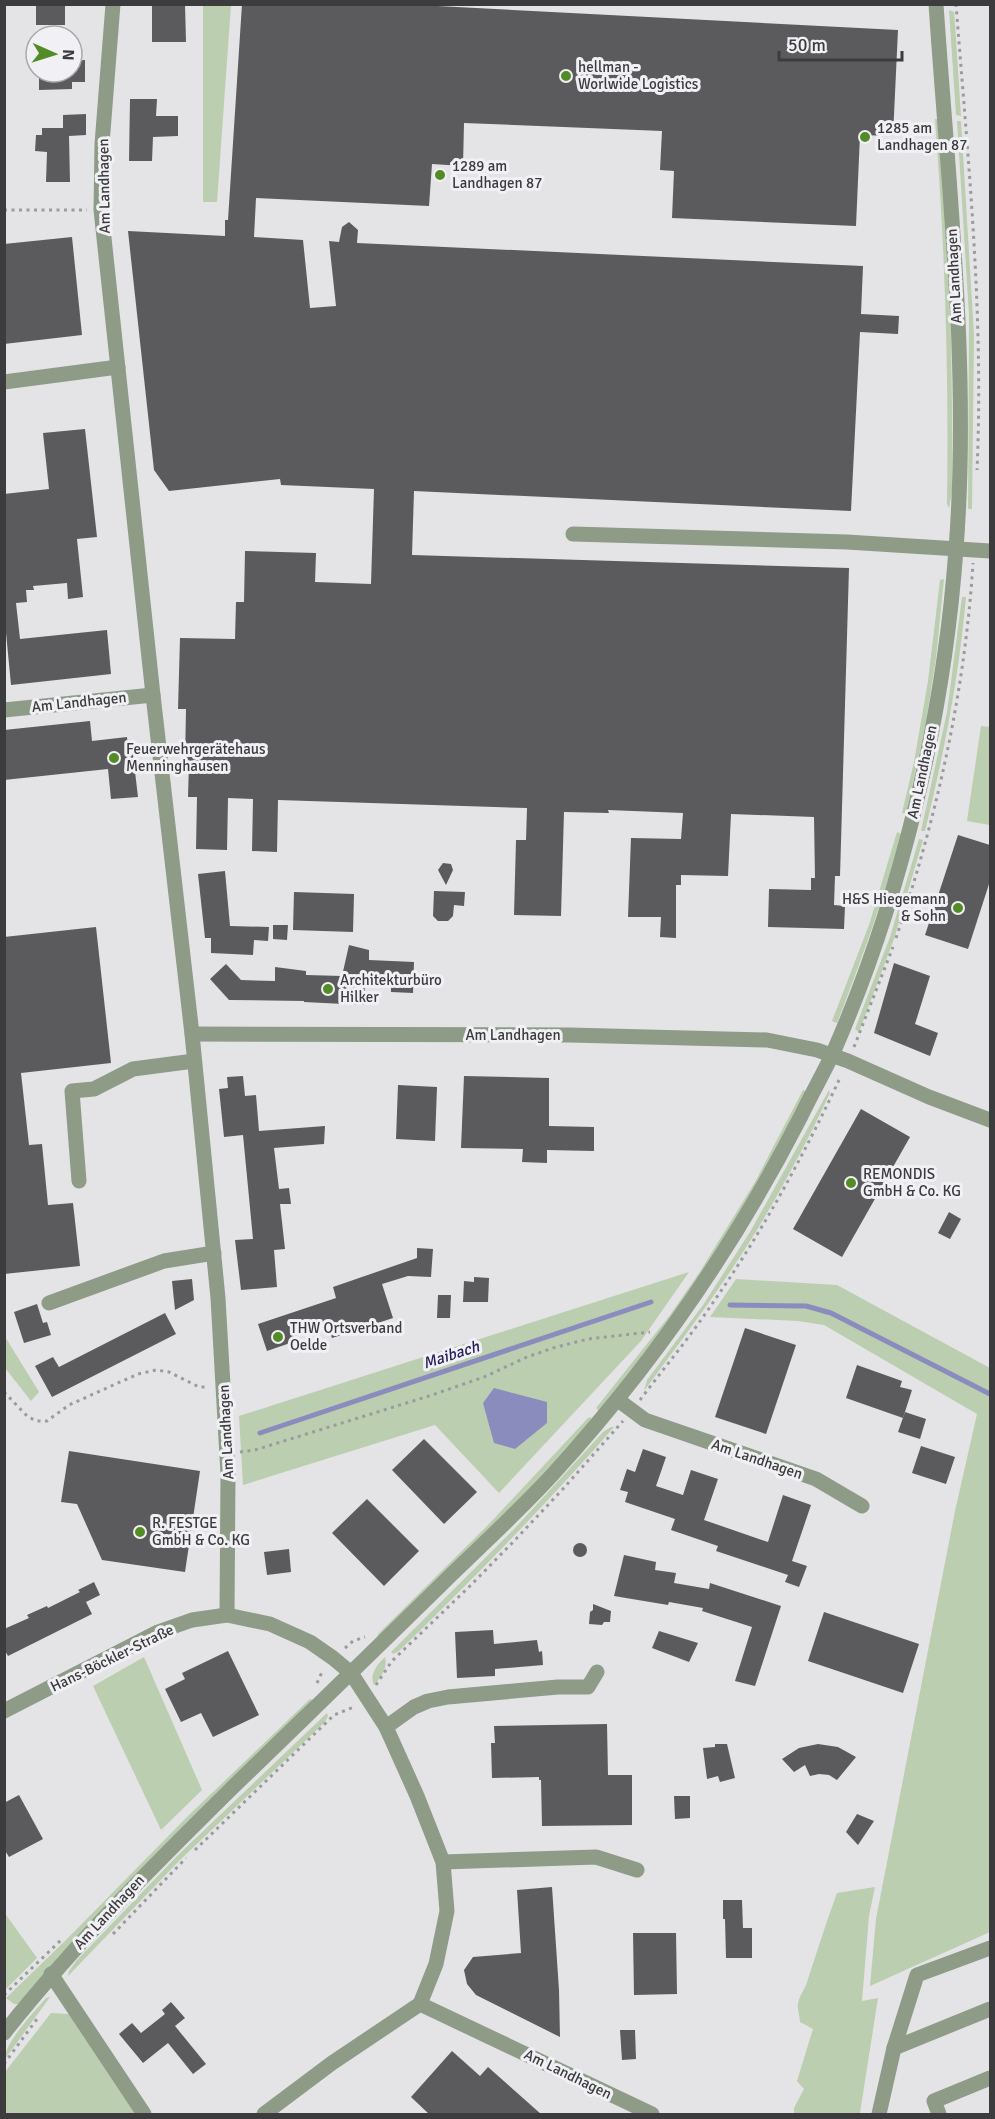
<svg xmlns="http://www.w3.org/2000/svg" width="995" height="2119" viewBox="0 0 995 2119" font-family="Signika,sans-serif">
  <rect width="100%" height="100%" fill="#e4e4e7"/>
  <g fill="#bbceb0">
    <polygon points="203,5 231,5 217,202 203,202"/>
    <polygon points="949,10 954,12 955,24 961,116 956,115"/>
    <path d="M935 119H940C950 243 953 367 952 492L949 508 947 504C949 374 945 249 935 119Z"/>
    <polygon points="957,121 961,121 974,335 972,509 968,509 969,315"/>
    <polygon points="944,579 936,658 926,722 906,814 902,813 914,762 928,681 940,580"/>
    <path d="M962 597H966C959 676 944 754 925 831H921L947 712Z"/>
    <polygon points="981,726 990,727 990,825 967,821"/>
    <path d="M897 832 901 834C884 898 861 961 837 1023L832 1021 869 925Z"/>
    <polygon points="919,839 923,840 894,939 859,1032 855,1029 890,937"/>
    <polygon points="803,1090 806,1091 782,1142 693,1290 599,1411 596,1408 670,1315 699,1273 755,1182"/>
    <path d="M829 1090 830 1093C807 1142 781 1191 752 1238 719 1291 681 1341 644 1391L647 1380 703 1305 750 1232Z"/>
    <polygon points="689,1272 641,1341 499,1493 435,1425 243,1485 239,1416"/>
    <polygon points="736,1279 837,1285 990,1368 990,1932 870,1986 876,1919 955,1511 977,1414 824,1325 798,1321 710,1317"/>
    <polygon points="4,1335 39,1392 31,1401 5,1368"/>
    <polygon points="591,1417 591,1420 520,1499 377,1638 378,1634 489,1524 588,1418"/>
    <path d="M611 1427H614C546 1505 473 1579 399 1651L393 1654 391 1652 515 1528 603 1432Z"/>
    <polygon points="144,1657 202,1790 161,1830 93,1686"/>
    <path d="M385 1657C388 1667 381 1678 374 1685 369 1674 377 1665 385 1657Z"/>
    <polygon points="310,1699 313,1700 113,1899 59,1956 18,2004 14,2004 6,1998 67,1939 188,1816"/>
    <polygon points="327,1713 328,1716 325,1722 180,1860 68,1976 69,1971 77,1960 177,1856"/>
    <path d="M875 1887 869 1916 862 2001 878 1998 860 2113 794 2114V2108L804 2089 797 2081 813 2029 800 2022C800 2017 797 2009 798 2004 799 1996 805 1989 807 1982 817 1952 826 1922 837 1893Z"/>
    <polygon points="4,1912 37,1958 5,1990 4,1990"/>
    <path d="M50 1997 5 2059C4 2043 35 2011 46 1998Z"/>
    <polygon points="51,2013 69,2014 135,2114 5,2114 5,2072"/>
  </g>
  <polygon fill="#8a8cbd" points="494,1388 547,1402 547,1423 515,1449 494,1443 483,1403"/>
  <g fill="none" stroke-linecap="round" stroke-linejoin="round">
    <g stroke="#8a8cbd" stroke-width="5">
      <polyline points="730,1305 806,1306 831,1313 990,1394"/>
      <polyline points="260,1433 651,1302"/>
    </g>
  </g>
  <g fill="#5b5b5e">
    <rect x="36" y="4" width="29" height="21"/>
    <polygon points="152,4 185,4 186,42 152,42"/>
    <polygon points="242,4 399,4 898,30 893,136 860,135 856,226 672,218 674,171 660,170 662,131 464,123 463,166 432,164 429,206 256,198 254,237 303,240 310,308 336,306 329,241 339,242 342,227 349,222 358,230 357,243 863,266 861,314 899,316 898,334 860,332 851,511 414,491 412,555 849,568 840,876 835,876 834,905 845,906 844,929 768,927 769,889 811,890 811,878 815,878 814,817 731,814 728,876 681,875 681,885 676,885 676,938 660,937 661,917 628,917 631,838 681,839 683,813 608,810 609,813 564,812 561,916 514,915 516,840 526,840 527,808 278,800 277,852 252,851 253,799 228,798 227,850 196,849 197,797 188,797 189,762 185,762 186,709 178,709 180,638 235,639 236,602 244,602 245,551 316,553 315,582 371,584 374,489 281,485 280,479 169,491 154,470 128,231 225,236 225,220 228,220"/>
    <polygon points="85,60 85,82 72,82 72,61"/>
    <polygon points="39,72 72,72 72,89 39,90"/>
    <polygon points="130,99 157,99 156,116 178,116 178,136 153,137 152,161 129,161"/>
    <polygon points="86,114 86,135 69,136 70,182 46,182 47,152 35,151 36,135 42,135 42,128 63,128 63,115"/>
    <polygon points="72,237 82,335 4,344 4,244"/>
    <polygon points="85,429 97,537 77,539 83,597 68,599 67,583 33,586 34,590 26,590 27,602 16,603 20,639 107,630 111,674 11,685 4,612 4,494 49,489 43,433"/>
    <polygon points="90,721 92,741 127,737 128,747 132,746 138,797 111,799 108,769 4,780 4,730"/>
    <polygon points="958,835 990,845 990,881 968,949 925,935"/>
    <polygon points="443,863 451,864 453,870 446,885 438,870"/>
    <polygon points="225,871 230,926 269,927 268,941 254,940 253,955 211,953 211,938 205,938 198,874"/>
    <polygon points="434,891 465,892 464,906 454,905 453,916 448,921 438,921 433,916"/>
    <polygon points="294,892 354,894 353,932 293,930"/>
    <polygon points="273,925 288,925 287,940 273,939"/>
    <polygon points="96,927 111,1063 21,1073 29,1145 42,1144 48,1205 73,1203 80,1266 4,1274 4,937"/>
    <polygon points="349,945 369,950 369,960 414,962 413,993 391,992 391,977 365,980 364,1005 304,1002 304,1001 229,1000 210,979 226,964 241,980 275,981 275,967 306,971 306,975 342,976"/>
    <polygon points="894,963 930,976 915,1024 938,1033 930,1056 874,1033"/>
    <polygon points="243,1076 245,1096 256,1095 259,1131 325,1126 324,1144 274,1148 279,1189 289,1188 291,1204 280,1204 285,1249 274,1250 277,1287 241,1290 235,1240 253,1239 243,1135 224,1137 219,1089 228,1088 227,1077"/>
    <polygon points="464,1076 549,1078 549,1126 594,1127 594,1151 547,1150 547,1163 522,1162 523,1149 461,1148"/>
    <polygon points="398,1085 437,1087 435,1141 396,1139"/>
    <polygon points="861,1109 910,1137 842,1257 793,1229"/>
    <polygon points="949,1212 961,1219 950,1239 938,1233"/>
    <polygon points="417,1248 433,1249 431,1277 408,1276 382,1284 393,1318 332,1338 327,1324 294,1336 296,1341 267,1351 258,1324 336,1298 333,1287 417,1258"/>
    <polygon points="474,1277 489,1278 488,1302 463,1302 464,1281 474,1282"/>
    <polygon points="192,1279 194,1300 175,1310 172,1281"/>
    <polygon points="438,1295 451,1295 450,1318 437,1318"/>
    <polygon points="37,1304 43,1323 47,1322 51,1335 24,1343 14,1312"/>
    <polygon points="165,1313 176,1334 52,1397 35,1366 53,1357 59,1367"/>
    <polygon points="745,1328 796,1345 766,1434 715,1417"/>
    <polygon points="857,1365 902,1381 900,1387 912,1390 903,1418 846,1398"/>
    <polygon points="905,1412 926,1419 920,1439 898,1432"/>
    <polygon points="424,1439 477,1492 444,1524 392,1470"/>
    <polygon points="921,1446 955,1457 946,1484 912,1473"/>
    <polygon points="643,1449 666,1457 656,1486 683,1495 691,1470 718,1479 704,1520 768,1542 783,1495 811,1505 792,1561 807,1566 799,1587 785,1582 788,1575 716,1551 718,1546 671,1530 675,1519 625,1502 628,1492 620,1490 627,1469 635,1472"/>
    <polygon points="69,1451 200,1471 185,1572 102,1560 77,1504 61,1502"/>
    <polygon points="367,1499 419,1551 384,1586 332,1533"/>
    <circle cx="580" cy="1550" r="7"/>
    <polygon points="289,1549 291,1572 267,1575 264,1552"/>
    <polygon points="624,1555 656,1562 655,1570 676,1573 674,1583 709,1589 710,1583 781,1606 755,1686 735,1681 752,1627 702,1611 703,1608 669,1602 668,1605 614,1596"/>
    <polygon points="94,1582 100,1595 86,1602 92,1614 8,1656 4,1649 4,1629 29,1618 27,1615 47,1606 48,1608 80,1592 78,1590"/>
    <polygon points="593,1604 611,1611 610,1622 604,1622 602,1625 589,1624 590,1612 593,1610"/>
    <polygon points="824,1612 919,1644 903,1693 808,1661"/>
    <polygon points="493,1630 494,1644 537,1640 539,1652 542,1651 543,1665 495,1669 495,1676 457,1678 455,1632"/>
    <polygon points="659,1631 698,1643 689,1662 652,1648"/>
    <polygon points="228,1651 259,1715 213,1737 201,1713 181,1722 165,1689 185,1679 182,1673"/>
    <polygon points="607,1724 608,1775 632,1775 632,1825 542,1826 541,1780 539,1780 539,1777 492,1778 491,1743 495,1743 494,1726"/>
    <polygon points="715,1744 727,1744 735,1778 720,1782 718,1776 707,1779 703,1748 715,1747"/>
    <polygon points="818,1744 838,1747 856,1757 837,1780 829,1775 819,1774 810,1776 805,1765 794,1772 782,1759 799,1748"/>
    <polygon points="19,1795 43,1839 9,1857 4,1849 4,1803"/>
    <polygon points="674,1796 690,1796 690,1818 675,1819"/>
    <polygon points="857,1814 874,1821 858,1845 846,1832"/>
    <polygon points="552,1887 559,1990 560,2037 476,1995 467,1984 464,1970 473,1957 521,1953 517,1890"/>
    <polygon points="723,1900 742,1900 743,1928 752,1928 752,1958 726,1958 725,1919 723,1919"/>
    <polygon points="633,1933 676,1933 677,1994 634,1995"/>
    <polygon points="171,2002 185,2018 175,2026 206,2064 193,2074 168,2043 143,2063 119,2034 132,2023 141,2033 165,2014 162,2010"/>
    <polygon points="620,2030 635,2030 636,2059 622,2060"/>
    <polygon points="452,2051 480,2076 488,2067 542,2115 430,2115 411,2097"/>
  </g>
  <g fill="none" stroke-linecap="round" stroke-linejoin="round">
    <g stroke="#9b9b9e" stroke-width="3" stroke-dasharray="3 4.5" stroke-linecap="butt">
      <path d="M956 4C968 159 984 315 977 470"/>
      <polyline points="4,210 87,210"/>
      <path d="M896 938C937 817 965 691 973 563"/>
      <polyline points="854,1047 893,947"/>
      <polyline points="4,1392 28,1417 37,1421 47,1421 69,1405 138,1374 156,1370 169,1372 199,1387 209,1387"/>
      <path d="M640 1400C664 1368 690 1337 712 1304 761 1234 803 1157 839 1080"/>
      <polyline points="240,1452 255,1450 429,1396 484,1377 527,1357 553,1348 588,1339 650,1332"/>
      <polyline points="345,1648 353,1641 365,1637"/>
      <polyline points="317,1683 323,1670"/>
      <polyline points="376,1685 392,1661 470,1586 515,1540 562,1490 623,1421"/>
      <polyline points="195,1850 334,1715 354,1707"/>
      <polyline points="113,1934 186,1858"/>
      <polyline points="4,1995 61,1940"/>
      <polyline points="4,2064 37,2019"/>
    </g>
    <g stroke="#8e9b87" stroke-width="15">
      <polyline points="113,4 102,144 101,210 153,695 192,1034 218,1298 228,1474 227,1615"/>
      <polyline points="4,382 118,367"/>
      <polyline points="573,534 847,542 990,551"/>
      <polyline points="4,710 153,695"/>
      <polyline points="192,1034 570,1035 767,1040 817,1050 848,1061 929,1097 990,1120"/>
      <polyline points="79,1181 72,1091 94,1089 133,1069 194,1061"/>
      <polyline points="49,1303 164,1261 214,1253"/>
      <polyline points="618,1400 645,1420 816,1479 862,1506"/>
      <polyline points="4,1711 158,1632 192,1620 227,1615 270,1624 310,1642 333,1658 351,1673 386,1727 417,1796 443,1862 447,1911 436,1964 420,2004 652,2114"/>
      <polyline points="386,1727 414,1707 428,1701 448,1697 558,1687 588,1687 597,1672"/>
      <polyline points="443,1862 596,1857 637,1870"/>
      <polyline points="51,1974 144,2114"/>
      <path d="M4 2033C73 1946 151 1868 230 1790 304 1718 378 1647 451 1575 485 1542 520 1510 552 1475 651 1367 734 1247 801 1116 811 1095 823 1074 833 1053 901 898 944 717 956 549 970 370 948 183 936 4"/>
      <polyline points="894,2048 990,2009"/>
      <polyline points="264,2114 332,2063 420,2004"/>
      <polyline points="879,2114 894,2048 917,1975 990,1948"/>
      <polyline points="939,2114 934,2101 990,2078"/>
    </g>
  </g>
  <g fill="#538b26" stroke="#f1f1f5" stroke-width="2">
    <circle cx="566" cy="76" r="6"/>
    <circle cx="865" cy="137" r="6"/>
    <circle cx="440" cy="175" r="6"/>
    <circle cx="114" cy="758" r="6"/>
    <circle cx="958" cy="908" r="6"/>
    <circle cx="328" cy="989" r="6"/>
    <circle cx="851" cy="1183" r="6"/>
    <circle cx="278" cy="1337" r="6"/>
    <circle cx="140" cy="1532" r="6"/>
  </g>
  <g text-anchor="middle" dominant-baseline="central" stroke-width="6" stroke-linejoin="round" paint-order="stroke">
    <g font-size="15" fill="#3c3c3e" stroke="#f1f1f5" text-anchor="start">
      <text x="578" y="67">hellman -<tspan x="578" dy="17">Worlwide Logistics</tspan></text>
      <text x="877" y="128">1285 am<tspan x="877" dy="17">Landhagen 87</tspan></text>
      <text x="452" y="166">1289 am<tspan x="452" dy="17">Landhagen 87</tspan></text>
      <text x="126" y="749">Feuerwehrgerätehaus<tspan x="126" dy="17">Menninghausen</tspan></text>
      <text x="946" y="899" text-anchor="end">H&amp;S Hiegemann<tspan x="946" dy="17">&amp; Sohn</tspan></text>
      <text x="340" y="980">Architekturbüro<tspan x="340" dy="17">Hilker</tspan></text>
      <text x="863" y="1174">REMONDIS<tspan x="863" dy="17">GmbH &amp; Co. KG</tspan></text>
      <text x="290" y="1328">THW Ortsverband<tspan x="290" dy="17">Oelde</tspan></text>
      <text x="152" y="1523">R. FESTGE<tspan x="152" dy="17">GmbH &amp; Co. KG</tspan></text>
    </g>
    <g font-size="15" fill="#3c3c3e" stroke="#f1f1f5">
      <text transform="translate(104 186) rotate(-91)">Am Landhagen</text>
      <text transform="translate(954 276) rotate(-93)">Am Landhagen</text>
      <text transform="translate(79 702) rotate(-6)">Am Landhagen</text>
      <text transform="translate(922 772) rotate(-78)">Am Landhagen</text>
      <text x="513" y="1035">Am Landhagen</text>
      <text transform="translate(226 1432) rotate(-93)">Am Landhagen</text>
      <text transform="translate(757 1459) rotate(19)">Am Landhagen</text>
      <text transform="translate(112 1658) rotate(-26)">Hans-Böckler-Straße</text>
      <text transform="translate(109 1912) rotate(-47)">Am Landhagen</text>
      <text transform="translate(568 2074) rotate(26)">Am Landhagen</text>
    </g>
    <g font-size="16" font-style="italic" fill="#27205c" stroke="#f1f1f5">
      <text transform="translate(451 1355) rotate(-18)">Maibach</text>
    </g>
  </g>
  <rect width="995" height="2119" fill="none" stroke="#3c3c3e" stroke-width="12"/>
  <g transform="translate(54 54) rotate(93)"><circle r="28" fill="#f1f1f5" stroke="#a9a9ac" stroke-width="1.5"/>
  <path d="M0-4.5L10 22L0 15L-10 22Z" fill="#538b26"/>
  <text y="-9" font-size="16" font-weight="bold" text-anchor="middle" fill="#3c3c3e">N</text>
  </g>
  <path d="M779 51v9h123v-9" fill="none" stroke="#3c3c3e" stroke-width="3"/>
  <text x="788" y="51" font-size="18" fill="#3c3c3e" stroke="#f1f1f5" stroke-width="4.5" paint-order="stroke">50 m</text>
</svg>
